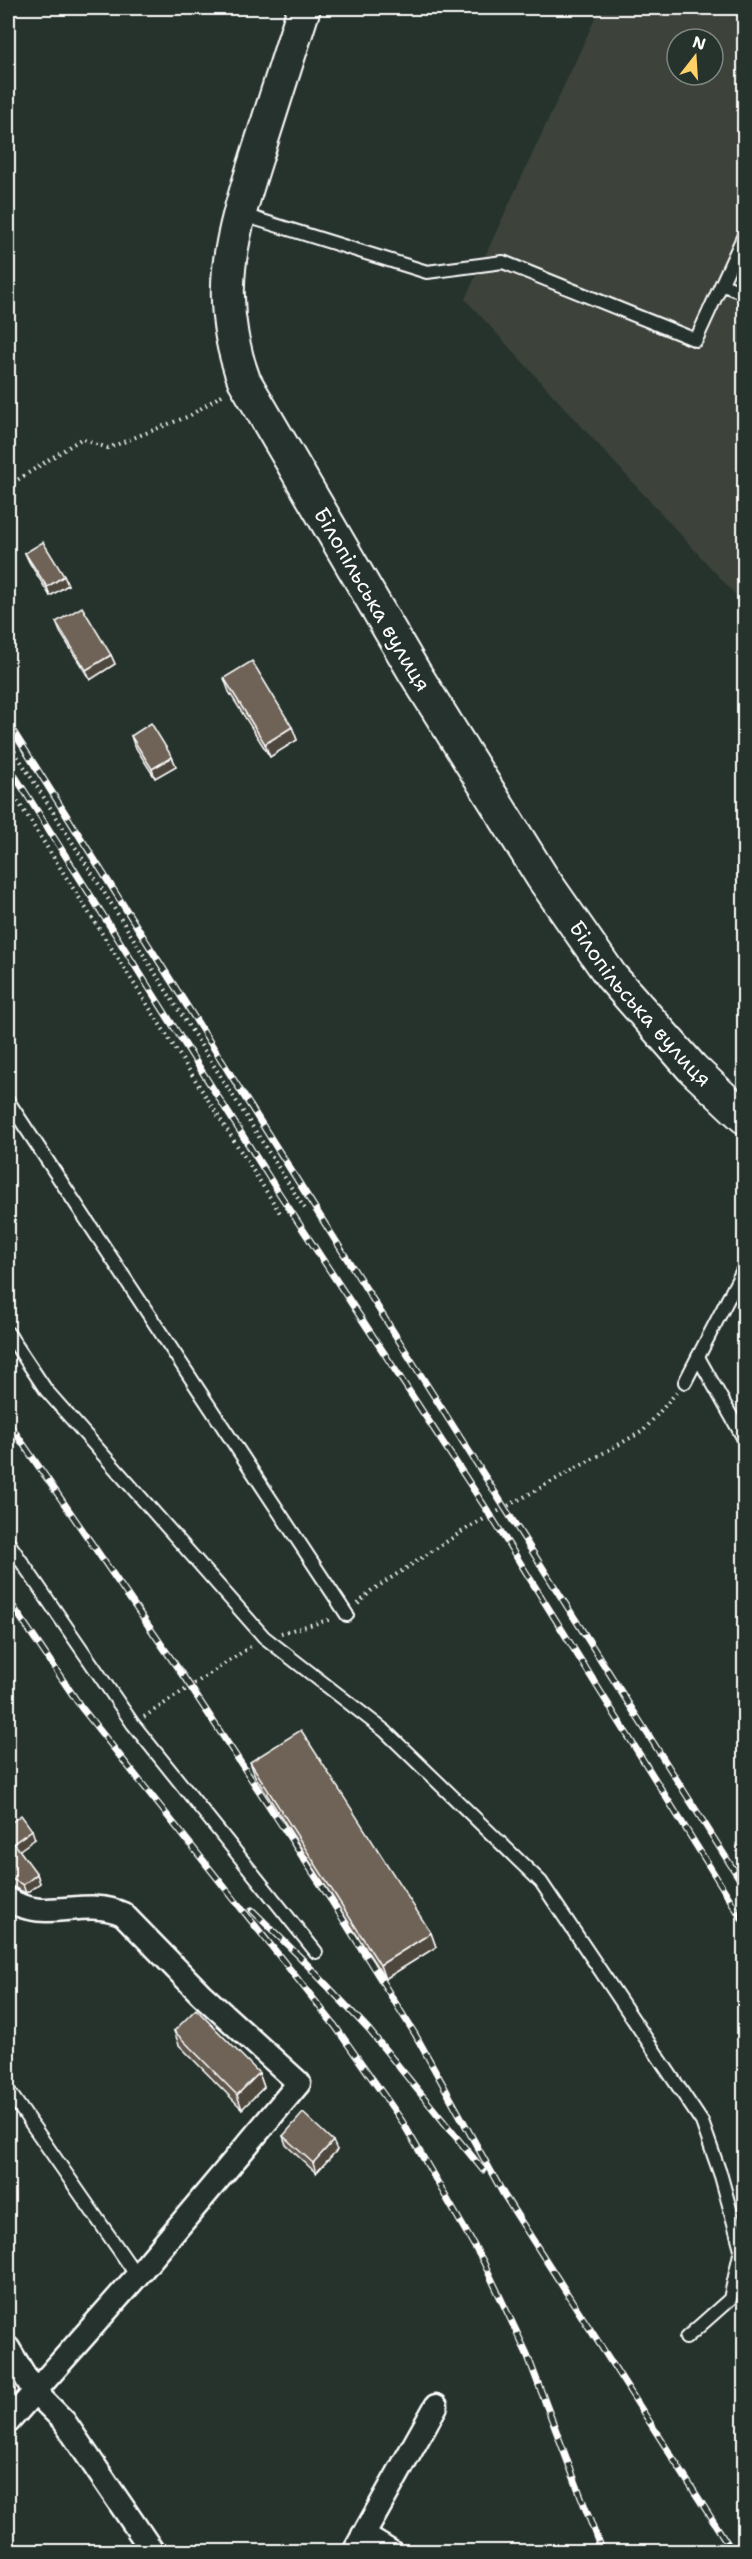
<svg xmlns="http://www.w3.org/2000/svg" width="752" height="2559" viewBox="0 0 752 2559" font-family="'Shantell Sans',sans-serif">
  <rect width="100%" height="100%" fill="#26332d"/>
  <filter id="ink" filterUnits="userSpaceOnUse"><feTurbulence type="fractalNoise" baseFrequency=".0167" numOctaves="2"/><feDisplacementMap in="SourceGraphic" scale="12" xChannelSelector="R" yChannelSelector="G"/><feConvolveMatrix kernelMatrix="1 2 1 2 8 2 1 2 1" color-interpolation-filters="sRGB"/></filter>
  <g filter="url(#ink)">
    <path fill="#3c423a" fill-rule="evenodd" d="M600 8H744V604L465 299ZM677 39H713V75H677Z"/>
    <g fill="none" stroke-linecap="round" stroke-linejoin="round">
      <g stroke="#fff" stroke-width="16">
        <g id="service">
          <polyline points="240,214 427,272 503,262 696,340 744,235"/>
          <polyline points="723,285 744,293"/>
          <polyline points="8,1101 347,1615"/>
          <polyline points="8,1333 46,1390 264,1637 385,1731 541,1882 702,2122 721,2176 741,2249 730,2299 686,2338"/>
          <polyline points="698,1357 744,1439"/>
          <polyline points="685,1382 744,1268"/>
          <polyline points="8,1542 133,1724 316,1952"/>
          <polyline points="8,2090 137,2276"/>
        </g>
      </g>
      <g stroke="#fff" stroke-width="27">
        <g id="minor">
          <path d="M8 1899C44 1924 85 1896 123 1914L201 1994 299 2083 137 2276 8 2422"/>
          <polyline points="8,2348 34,2391 64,2421 153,2552"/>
          <polyline points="363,2535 391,2552"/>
          <polyline points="354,2552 436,2406"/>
        </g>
      </g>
      <g stroke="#fff" stroke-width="36">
        <g id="secondary">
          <path id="s1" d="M304 8C290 53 275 98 261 143 234 229 211 291 244 380L413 670 542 877 611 976 692 1068 744 1117"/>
        </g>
      </g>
      <g stroke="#fff" stroke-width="4" stroke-dasharray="1.5 4.5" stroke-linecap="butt">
        <polyline points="8,486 81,439 108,448 189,416 225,393"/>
        <polyline points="8,741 306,1211"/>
        <polyline points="8,786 282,1216"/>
        <polyline points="358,1604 371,1591 466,1529 643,1431 677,1392"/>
        <polyline points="281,1633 332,1619"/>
        <polyline points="144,1717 253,1645"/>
      </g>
      <use href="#service" stroke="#26332d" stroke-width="12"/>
      <use href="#minor" stroke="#26332d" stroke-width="22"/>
      <use href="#secondary" stroke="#26332d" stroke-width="32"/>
      <g stroke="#fff" stroke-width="7">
        <g id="rail">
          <polyline points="8,723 744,1886"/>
          <polyline points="8,765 279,1193 491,1516 744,1922"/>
          <polyline points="8,1422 190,1686 331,1900 415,2034 504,2195 733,2552"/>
          <polyline points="8,1599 81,1707 335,2026 402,2121 483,2261 527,2354 602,2552"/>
          <polyline points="252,1910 300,1957 369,2030 483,2170"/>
        </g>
      </g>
      <use href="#rail" stroke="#26332d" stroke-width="4.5" stroke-dasharray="14" stroke-linecap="butt"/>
    </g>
    <g fill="#5f564b" stroke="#fff" stroke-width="1.5">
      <polygon points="25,553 64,576 68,585 50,596 29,562"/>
      <polygon points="56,622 111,655 115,664 90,680 60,632"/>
      <polygon points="224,678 292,727 297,740 270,757 229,692"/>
      <polygon points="131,736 172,757 176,766 155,778 134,745"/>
      <polygon points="250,1762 431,1933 436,1947 385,1979 255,1776"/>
      <polygon points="8,1825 35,1839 19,1850 37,1874 40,1883 26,1893 13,1887 8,1879"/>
      <polygon points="174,2031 259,2073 264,2087 242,2109 179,2045"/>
      <polygon points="283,2136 337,2150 316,2173 286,2145"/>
    </g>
    <g fill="#4d463d" stroke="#fff" stroke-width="1.5">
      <polygon points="64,576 68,585 50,596 47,587"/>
      <polygon points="111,655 115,664 90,680 86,670"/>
      <polygon points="292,727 297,740 270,757 265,744"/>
      <polygon points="172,757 176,766 155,778 152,769"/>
      <polygon points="32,1830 35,1839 17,1852 14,1843"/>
      <polygon points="37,1874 40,1883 26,1893 23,1885"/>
      <polygon points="431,1933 436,1947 385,1979 380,1965"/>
      <polygon points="259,2073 264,2087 242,2109 237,2095"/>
      <polygon points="333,2141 337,2150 316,2173 313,2163"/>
    </g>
    <g fill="#6e6457" stroke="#fff" stroke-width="1.5">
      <polygon points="43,542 64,576 47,587 25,553"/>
      <polygon points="82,607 111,655 86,670 56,622"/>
      <polygon points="252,661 292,727 265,744 224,678"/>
      <polygon points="151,723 172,757 152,769 131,736"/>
      <polygon points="301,1730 431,1933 380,1965 250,1762"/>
      <polygon points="21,1815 32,1830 14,1843 37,1874 23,1885 10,1878 8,1874 8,1825"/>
      <polygon points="196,2009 259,2073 237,2095 174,2031"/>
      <polygon points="303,2113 333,2141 313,2163 283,2136"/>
    </g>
  </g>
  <g text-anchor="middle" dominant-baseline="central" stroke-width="5" stroke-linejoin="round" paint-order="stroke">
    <g font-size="21" fill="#fff" stroke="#26332d">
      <text stroke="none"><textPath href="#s1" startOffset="639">Білопільська вулиця</textPath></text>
      <text stroke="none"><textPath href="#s1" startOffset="1125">Білопільська вулиця</textPath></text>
    </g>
  </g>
  <rect width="752" height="2559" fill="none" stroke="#26332d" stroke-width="30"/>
  <rect x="15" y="15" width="722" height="2529" fill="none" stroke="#fff" stroke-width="2" filter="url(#ink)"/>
  <g transform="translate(695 57) rotate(17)"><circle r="28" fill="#26332d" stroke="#7d8581" stroke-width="1.5"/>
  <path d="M0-4.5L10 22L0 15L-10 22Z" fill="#ffd166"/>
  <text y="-9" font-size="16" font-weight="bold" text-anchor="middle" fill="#ffffff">N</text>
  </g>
</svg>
